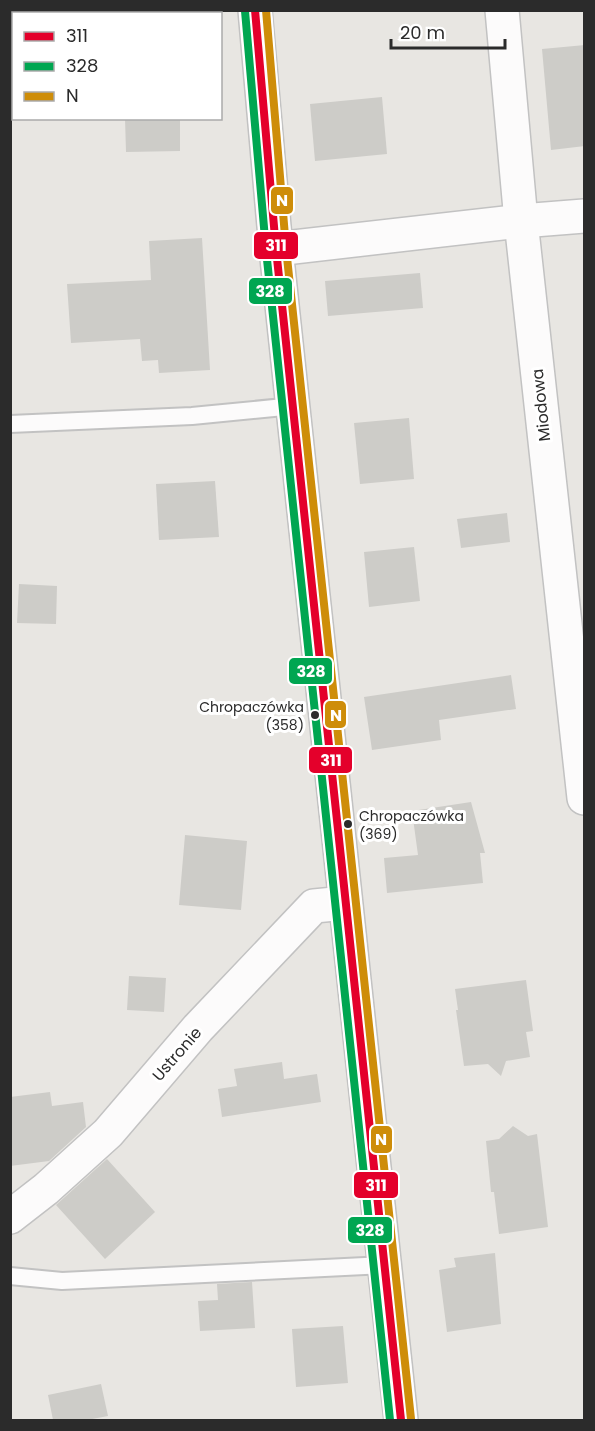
<svg xmlns="http://www.w3.org/2000/svg" width="595" height="1431" viewBox="0 0 595 1431" font-family="Poppins,sans-serif">
  <rect width="100%" height="100%" fill="#e8e6e2"/>
  <g fill="#cdccc8">
    <polygon points="585,45 585,146 551,150 542,49"/>
    <polygon points="382,97 387,154 315,161 310,104"/>
    <polygon points="125,118 180,118 180,151 126,152"/>
    <polygon points="202,238 210,370 159,373 158,360 142,361 140,339 71,343 67,284 151,280 149,241"/>
    <polygon points="420,273 423,308 328,316 325,281"/>
    <polygon points="409,418 414,479 360,484 354,423"/>
    <polygon points="215,481 219,537 159,540 156,484"/>
    <polygon points="507,513 510,542 461,548 457,519"/>
    <polygon points="414,547 420,601 369,607 364,552"/>
    <polygon points="19,584 57,586 56,624 17,623"/>
    <polygon points="511,675 516,709 439,720 441,740 372,750 364,697"/>
    <polygon points="471,802 485,853 480,853 483,883 387,893 384,858 418,855 412,811"/>
    <polygon points="185,835 247,841 241,910 179,905"/>
    <polygon points="129,976 166,978 164,1012 127,1010"/>
    <polygon points="526,980 533,1031 526,1032 530,1057 506,1061 501,1076 488,1064 464,1066 456,1010 458,1010 455,989"/>
    <polygon points="282,1062 284,1079 317,1074 321,1102 222,1117 218,1089 237,1086 234,1069"/>
    <polygon points="50,1092 52,1106 83,1102 86,1127 49,1161 10,1166 10,1097"/>
    <polygon points="513,1126 528,1136 537,1134 548,1227 499,1234 494,1192 491,1192 486,1141 499,1139"/>
    <polygon points="107,1159 155,1212 105,1259 56,1205"/>
    <polygon points="495,1253 501,1324 447,1332 439,1270 456,1267 454,1258"/>
    <polygon points="252,1282 255,1328 200,1331 198,1301 218,1300 217,1284"/>
    <polygon points="343,1326 348,1383 296,1387 292,1329"/>
    <polygon points="101,1384 108,1416 87,1420 53,1420 48,1395"/>
  </g>
  <g fill="none" stroke-linecap="round" stroke-linejoin="round">
    <g stroke="#c2c2c2" stroke-width="20">
      <g id="lane">
        <polyline points="10,424 192,416 294,406"/>
        <polyline points="10,1276 62,1281 385,1265"/>
      </g>
    </g>
    <g stroke="#c2c2c2" stroke-width="36">
      <g id="street">
        <polyline points="502,10 521,221 584,798"/>
        <polyline points="276,249 521,221 584,216"/>
        <polyline points="10,1217 46,1189 108,1133 198,1028 314,906 345,903"/>
      </g>
    </g>
    <g stroke="#c2c2c2" stroke-width="36">
      <polyline id="secondary" points="255,10 276,249 401,1420"/>
    </g>
    <use href="#lane" stroke="#fcfbfb" stroke-width="16"/>
    <use href="#street" stroke="#fcfbfb" stroke-width="33"/>
    <use href="#secondary" stroke="#fcfbfb" stroke-width="33"/>
    <g stroke="#fff" stroke-width="12">
      <polyline id="bus-1" points="255,10 276,249 401,1420"/>
    </g>
    <g stroke="#fff" stroke-width="12">
      <polyline id="bus-2" points="245,11 266,250 390,1420"/>
    </g>
    <g stroke="#fff" stroke-width="12">
      <polyline id="bus-3" points="266,10 286,248 411,1419"/>
    </g>
    <use href="#bus-1" stroke="#e4002b" stroke-width="8"/>
    <use href="#bus-2" stroke="#00a651" stroke-width="8"/>
    <use href="#bus-3" stroke="#ce8d09" stroke-width="8"/>
  </g>
  <g fill="#2b2b2b" stroke="#fff" stroke-width="2">
    <circle cx="315" cy="715" r="5"/>
    <circle cx="348" cy="824" r="5"/>
  </g>
  <g text-anchor="middle" dominant-baseline="central" stroke-width="6" stroke-linejoin="round" paint-order="stroke">
    <g font-size="14" fill="#2b2b2b" stroke="#fff" text-anchor="end">
      <text x="304" y="707">Chropaczówka<tspan x="304" dy="18">(358)</tspan></text>
      <text x="359" y="816" text-anchor="start">Chropaczówka<tspan x="359" dy="18">(369)</tspan></text>
    </g>
    <g font-size="16" fill="#2b2b2b" stroke="#fff">
      <text transform="translate(541 405) rotate(-96)">Miodowa</text>
      <text transform="translate(177 1054) rotate(-49)">Ustronie</text>
    </g>
  </g>
  <g stroke="#fff" stroke-width="2">
    <rect x="270" y="186" width="24" height="29" rx="6" fill="#ce8d09"/>
    <rect x="253" y="231" width="46" height="29" rx="6" fill="#e4002b"/>
    <rect x="248" y="277" width="45" height="28" rx="6" fill="#00a651"/>
    <rect x="288" y="657" width="45" height="28" rx="6" fill="#00a651"/>
    <rect x="324" y="700" width="23" height="29" rx="6" fill="#ce8d09"/>
    <rect x="308" y="746" width="45" height="28" rx="6" fill="#e4002b"/>
    <rect x="370" y="1125" width="23" height="29" rx="6" fill="#ce8d09"/>
    <rect x="353" y="1171" width="46" height="28" rx="6" fill="#e4002b"/>
    <rect x="347" y="1216" width="46" height="28" rx="6" fill="#00a651"/>
  </g>
  <g font-size="16" text-anchor="middle" font-weight="bold" fill="#fff">
    <text x="282" y="206">N</text>
    <text x="276" y="251">311</text>
    <text x="270" y="297">328</text>
    <text x="311" y="677">328</text>
    <text x="336" y="721">N</text>
    <text x="331" y="766">311</text>
    <text x="381" y="1145">N</text>
    <text x="376" y="1191">311</text>
    <text x="370" y="1236">328</text>
  </g>
  <rect width="595" height="1431" fill="none" stroke="#2b2b2b" stroke-width="24"/>
  <rect x="12" y="12" width="210" height="108" fill="#ffffff" stroke="#aaaaaa" stroke-width="1.5"/>
  <rect x="24" y="32" width="30" height="9" fill="#e4002b" stroke="#aaaaaa" stroke-width="1.5"/>
  <text x="66" y="42" font-size="18" fill="#2b2b2b">311</text>
  <rect x="24" y="62" width="30" height="9" fill="#00a651" stroke="#aaaaaa" stroke-width="1.5"/>
  <text x="66" y="72" font-size="18" fill="#2b2b2b">328</text>
  <rect x="24" y="92" width="30" height="9" fill="#ce8d09" stroke="#aaaaaa" stroke-width="1.5"/>
  <text x="66" y="102" font-size="18" fill="#2b2b2b">N</text>
  <path d="M391 39v9h114v-9" fill="none" stroke="#2b2b2b" stroke-width="3"/>
  <text x="400" y="39" font-size="18" fill="#2b2b2b" stroke="#ffffff" stroke-width="4.5" paint-order="stroke">20 m</text>
</svg>
